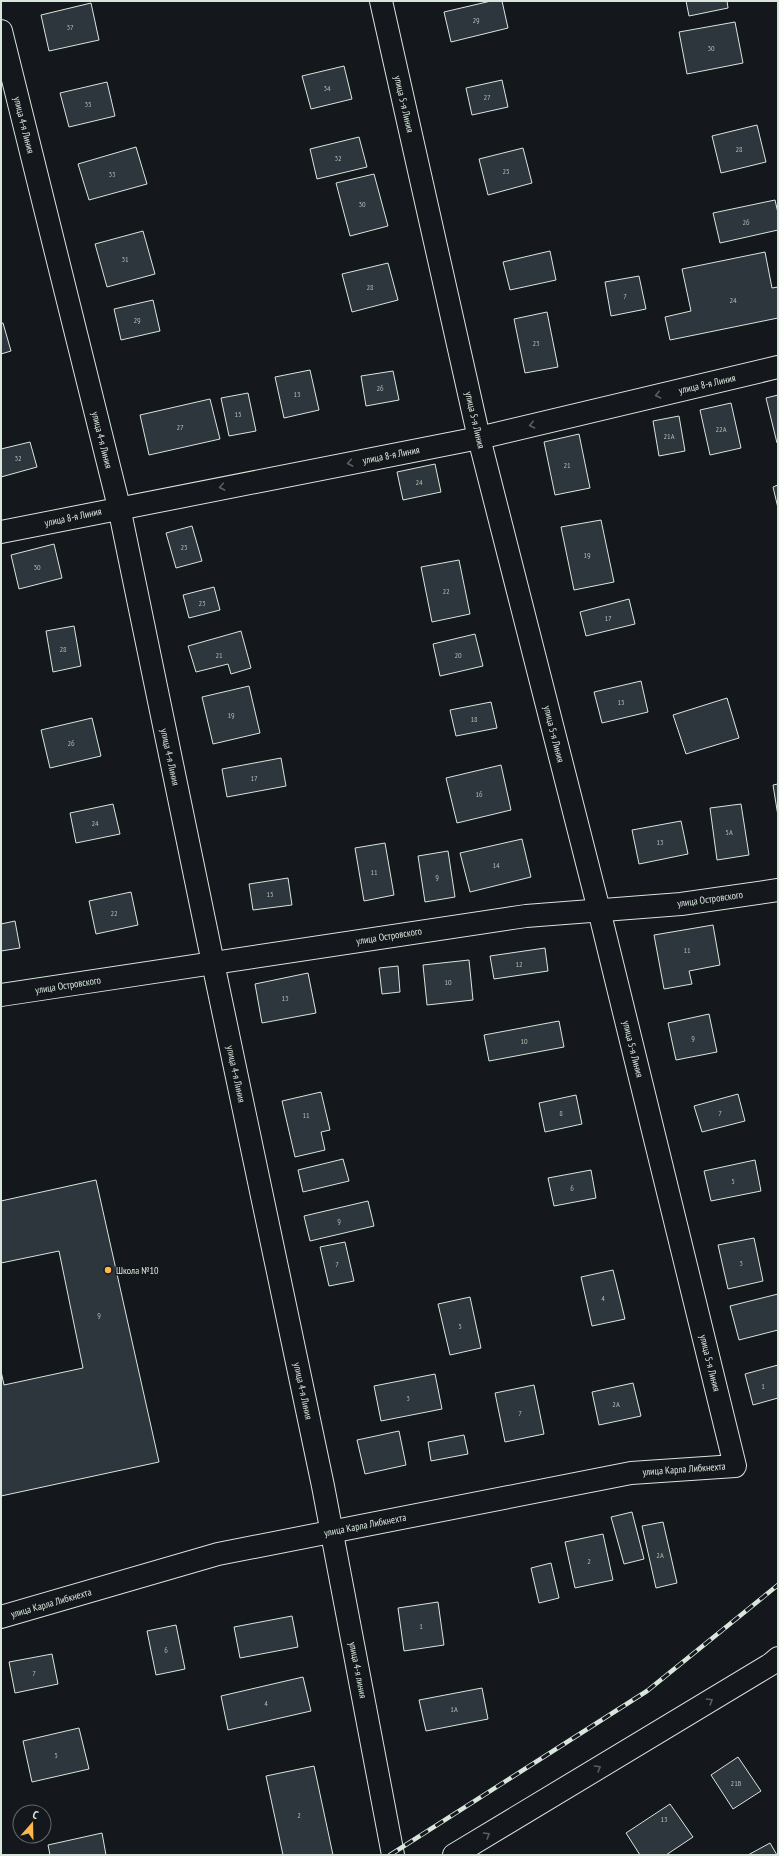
<svg xmlns="http://www.w3.org/2000/svg" width="779" height="1856" viewBox="0 0 779 1856" font-family="'PT Sans Narrow',sans-serif">
  <rect width="100%" height="100%" fill="#14181c"/>
  <g fill="#2c363c" stroke="#d8e6dc">
    <polygon points="491,1 502,1 508,28 451,42 444,12"/>
    <polygon points="686,1 727,1 728,8 689,16"/>
    <polygon points="91,3 99,40 49,51 41,15"/>
    <polygon points="735,22 743,63 687,74 679,32"/>
    <polygon points="344,66 352,99 311,109 302,76"/>
    <polygon points="502,80 508,107 472,115 466,88"/>
    <polygon points="107,82 115,116 69,127 60,93"/>
    <polygon points="757,125 766,162 721,173 712,136"/>
    <polygon points="359,137 367,167 317,179 310,149"/>
    <polygon points="136,147 147,184 89,200 78,164"/>
    <polygon points="523,148 532,183 488,195 479,159"/>
    <polygon points="374,174 388,226 350,236 336,183"/>
    <polygon points="775,200 778,213 778,230 720,243 713,213"/>
    <polygon points="143,231 155,274 107,287 95,244"/>
    <polygon points="550,251 556,280 510,290 503,262"/>
    <polygon points="765,252 772,288 778,287 778,318 670,340 665,317 691,311 682,269"/>
    <polygon points="388,263 398,300 352,312 342,274"/>
    <polygon points="639,276 646,309 611,316 605,282"/>
    <polygon points="153,300 160,331 121,340 114,309"/>
    <polygon points="547,312 558,367 525,373 514,319"/>
    <polygon points="1,323 3,323 11,351 1,354"/>
    <polygon points="310,370 319,410 284,418 275,377"/>
    <polygon points="393,371 399,400 366,406 361,376"/>
    <polygon points="248,393 256,431 229,436 221,398"/>
    <polygon points="778,395 778,443 777,443 766,398"/>
    <polygon points="210,399 220,439 149,455 140,415"/>
    <polygon points="731,403 741,448 710,455 700,410"/>
    <polygon points="679,416 685,451 659,456 653,421"/>
    <polygon points="579,434 590,488 555,495 544,442"/>
    <polygon points="30,442 37,467 1,477 1,449"/>
    <polygon points="435,464 441,492 403,500 397,472"/>
    <polygon points="778,485 778,508 773,487"/>
    <polygon points="601,520 614,582 574,590 561,527"/>
    <polygon points="192,526 202,561 176,568 166,533"/>
    <polygon points="54,544 62,578 19,589 11,555"/>
    <polygon points="459,560 470,614 432,622 421,567"/>
    <polygon points="214,587 220,610 189,618 183,595"/>
    <polygon points="629,599 635,624 586,636 580,612"/>
    <polygon points="74,626 81,666 53,672 46,631"/>
    <polygon points="241,631 251,668 231,674 228,664 196,672 188,646"/>
    <polygon points="475,634 483,666 440,676 433,644"/>
    <polygon points="641,681 648,712 602,723 594,692"/>
    <polygon points="249,686 260,733 213,744 202,697"/>
    <polygon points="727,698 739,738 686,754 673,715"/>
    <polygon points="491,702 497,728 456,736 450,710"/>
    <polygon points="92,718 101,756 50,768 41,730"/>
    <polygon points="281,758 286,786 227,797 222,769"/>
    <polygon points="501,765 511,810 457,823 446,778"/>
    <polygon points="778,784 778,816 773,785"/>
    <polygon points="113,804 120,834 76,843 70,813"/>
    <polygon points="741,804 749,855 717,860 710,808"/>
    <polygon points="681,821 688,854 639,864 632,830"/>
    <polygon points="522,839 531,877 470,892 460,853"/>
    <polygon points="385,843 394,895 364,901 355,848"/>
    <polygon points="448,851 455,897 425,902 418,856"/>
    <polygon points="288,878 292,905 253,910 249,884"/>
    <polygon points="131,892 138,925 96,934 89,901"/>
    <polygon points="15,921 20,948 1,951 1,924"/>
    <polygon points="713,925 720,965 689,971 692,984 664,989 654,935"/>
    <polygon points="545,948 548,971 494,979 490,956"/>
    <polygon points="469,960 473,1000 427,1005 423,965"/>
    <polygon points="398,966 400,992 382,994 379,968"/>
    <polygon points="308,973 316,1013 262,1023 255,984"/>
    <polygon points="709,1014 717,1052 676,1060 668,1023"/>
    <polygon points="559,1021 564,1047 489,1061 484,1035"/>
    <polygon points="321,1092 330,1130 321,1132 325,1150 295,1157 282,1101"/>
    <polygon points="738,1094 745,1121 702,1132 694,1106"/>
    <polygon points="576,1095 582,1124 545,1132 539,1103"/>
    <polygon points="343,1159 349,1181 303,1192 298,1170"/>
    <polygon points="755,1160 761,1191 711,1201 704,1171"/>
    <polygon points="591,1170 596,1198 554,1206 548,1178"/>
    <polygon points="96,1180 159,1462 1,1496 1,1371 4,1385 83,1368 59,1251 1,1263 1,1201"/>
    <polygon points="368,1201 374,1226 310,1241 304,1216"/>
    <polygon points="754,1238 763,1281 728,1289 718,1245"/>
    <polygon points="345,1242 354,1281 329,1286 320,1247"/>
    <polygon points="613,1270 625,1319 592,1326 581,1277"/>
    <polygon points="778,1294 778,1330 739,1340 730,1306"/>
    <polygon points="470,1297 481,1348 450,1355 438,1304"/>
    <polygon points="778,1365 778,1398 753,1405 745,1374"/>
    <polygon points="435,1374 442,1409 381,1421 374,1386"/>
    <polygon points="633,1383 641,1416 599,1425 592,1392"/>
    <polygon points="534,1385 544,1434 505,1442 495,1393"/>
    <polygon points="399,1431 406,1465 365,1474 357,1440"/>
    <polygon points="464,1435 468,1454 431,1461 428,1442"/>
    <polygon points="632,1512 644,1559 624,1564 611,1517"/>
    <polygon points="663,1522 677,1583 656,1588 642,1526"/>
    <polygon points="603,1534 613,1580 575,1588 565,1542"/>
    <polygon points="551,1563 559,1598 539,1603 531,1568"/>
    <polygon points="438,1602 444,1645 404,1651 398,1608"/>
    <polygon points="292,1616 298,1647 240,1658 234,1627"/>
    <polygon points="176,1625 185,1669 156,1675 147,1631"/>
    <polygon points="52,1654 58,1684 15,1693 9,1662"/>
    <polygon points="303,1677 311,1711 228,1730 221,1696"/>
    <polygon points="482,1688 488,1719 426,1731 419,1700"/>
    <polygon points="79,1728 89,1769 32,1782 23,1741"/>
    <polygon points="738,1757 761,1791 733,1809 711,1775"/>
    <polygon points="314,1766 333,1855 283,1855 266,1776"/>
    <polygon points="670,1804 693,1837 666,1855 640,1855 626,1833"/>
    <polygon points="102,1833 106,1855 50,1855 48,1845"/>
    <polygon points="770,1843 777,1855 748,1855"/>
  </g>
  <g fill="none" stroke-linecap="round" stroke-linejoin="round">
    <g stroke="#d8e6dc" stroke-width="24">
      <g id="street">
        <polyline points="1,31 119,507 213,963 323,1486 393,1855"/>
        <polyline points="1,532 479,438 778,367"/>
        <polyline points="1,995 526,916 681,904 778,890"/>
        <polyline points="1,1617 218,1554 631,1473 735,1466 599,910 479,438 381,1"/>
        <polyline points="454,1855 771,1664 778,1658"/>
      </g>
    </g>
    <use href="#street" stroke="#14181c" stroke-width="22"/>
    <g stroke="#d8e6dc" stroke-width="4.5">
      <polyline id="rail" points="390,1855 647,1691 778,1585"/>
    </g>
    <use href="#rail" stroke="#14181c" stroke-width="3" stroke-dasharray="9" stroke-linecap="butt"/>
  </g>
  <defs><path id="oneway-chevron" d="M-2-3.5L2.5 0L-2 3.5" fill="none" stroke-width="1.6" stroke-linecap="round" stroke-linejoin="round"/></defs>
  <g stroke="#59605f">
    <use href="#oneway-chevron" transform="translate(658 395) rotate(167)"/>
    <use href="#oneway-chevron" transform="translate(532 425) rotate(167)"/>
    <use href="#oneway-chevron" transform="translate(350 463) rotate(169)"/>
    <use href="#oneway-chevron" transform="translate(222 487) rotate(169)"/>
    <use href="#oneway-chevron" transform="translate(710 1701) rotate(-31)"/>
    <use href="#oneway-chevron" transform="translate(598 1768) rotate(-31)"/>
    <use href="#oneway-chevron" transform="translate(487 1835) rotate(-31)"/>
  </g>
  <circle fill="#ffb74d" stroke="#14181c" stroke-width="1.5" cx="108" cy="1270" r="4"/>
  <g text-anchor="middle" dominant-baseline="central" stroke-width="3" stroke-linejoin="round" paint-order="stroke">
    <g font-size="8" fill="#adbab4">
      <text x="476" y="20">29</text>
      <text x="70" y="27">37</text>
      <text x="711" y="48">30</text>
      <text x="327" y="88">34</text>
      <text x="487" y="97">27</text>
      <text x="88" y="104">35</text>
      <text x="739" y="149">28</text>
      <text x="338" y="158">32</text>
      <text x="506" y="171">25</text>
      <text x="112" y="174">33</text>
      <text x="362" y="204">30</text>
      <text x="746" y="222">26</text>
      <text x="125" y="259">31</text>
      <text x="370" y="287">28</text>
      <text x="625" y="296">7</text>
      <text x="733" y="300">24</text>
      <text x="137" y="320">29</text>
      <text x="536" y="343">23</text>
      <text x="380" y="388">26</text>
      <text x="297" y="394">13</text>
      <text x="238" y="414">15</text>
      <text x="180" y="427">27</text>
      <text x="721" y="429">22А</text>
      <text x="669" y="436">21А</text>
      <text x="18" y="458">32</text>
      <text x="567" y="465">21</text>
      <text x="419" y="482">24</text>
      <text x="184" y="547">25</text>
      <text x="587" y="555">19</text>
      <text x="37" y="567">30</text>
      <text x="446" y="591">22</text>
      <text x="202" y="603">23</text>
      <text x="608" y="618">17</text>
      <text x="63" y="649">28</text>
      <text x="219" y="655">21</text>
      <text x="458" y="655">20</text>
      <text x="621" y="702">15</text>
      <text x="231" y="715">19</text>
      <text x="474" y="719">18</text>
      <text x="71" y="743">26</text>
      <text x="254" y="778">17</text>
      <text x="479" y="794">16</text>
      <text x="95" y="823">24</text>
      <text x="729" y="832">5А</text>
      <text x="660" y="842">13</text>
      <text x="496" y="865">14</text>
      <text x="374" y="872">11</text>
      <text x="437" y="877">9</text>
      <text x="270" y="894">15</text>
      <text x="114" y="913">22</text>
      <text x="687" y="950">11</text>
      <text x="519" y="964">12</text>
      <text x="448" y="982">10</text>
      <text x="285" y="998">13</text>
      <text x="693" y="1038">9</text>
      <text x="524" y="1041">10</text>
      <text x="561" y="1113">8</text>
      <text x="720" y="1113">7</text>
      <text x="306" y="1115">11</text>
      <text x="733" y="1181">5</text>
      <text x="572" y="1188">6</text>
      <text x="339" y="1221">9</text>
      <text x="741" y="1263">3</text>
      <text x="337" y="1264">7</text>
      <text x="603" y="1298">4</text>
      <text x="99" y="1315">9</text>
      <text x="460" y="1326">5</text>
      <text x="763" y="1386">1</text>
      <text x="408" y="1398">3</text>
      <text x="616" y="1404">2А</text>
      <text x="520" y="1413">7</text>
      <text x="660" y="1555">2А</text>
      <text x="589" y="1561">2</text>
      <text x="421" y="1626">1</text>
      <text x="166" y="1650">6</text>
      <text x="34" y="1673">7</text>
      <text x="266" y="1703">4</text>
      <text x="454" y="1709">1А</text>
      <text x="56" y="1755">5</text>
      <text x="736" y="1783">21Б</text>
      <text x="299" y="1815">2</text>
      <text x="664" y="1819">13</text>
    </g>
    <g font-size="10" fill="#d8e6dc" stroke="#14181c">
      <text transform="translate(404 104) rotate(77)">улица 5-я Линия</text>
      <text transform="translate(24 125) rotate(76)">улица 4-я Линия</text>
      <text transform="translate(707 384) rotate(-13)">улица 8-я Линия</text>
      <text transform="translate(475 420) rotate(77)">улица 5-я Линия</text>
      <text transform="translate(102 440) rotate(76)">улица 4-я Линия</text>
      <text transform="translate(391 455) rotate(-11)">улица 8-я Линия</text>
      <text transform="translate(73 517) rotate(-12)">улица 8-я Линия</text>
      <text transform="translate(554 734) rotate(76)">улица 5-я Линия</text>
      <text transform="translate(170 757) rotate(78)">улица 4-я Линия</text>
      <text transform="translate(710 899) rotate(-8)">улица Островского</text>
      <text transform="translate(389 936) rotate(-9)">улица Островского</text>
      <text transform="translate(68 985) rotate(-9)">улица Островского</text>
      <text transform="translate(633 1049) rotate(76)">улица 5-я Линия</text>
      <text transform="translate(236 1074) rotate(78)">улица 4-я Линия</text>
      <text transform="translate(710 1363) rotate(76)">улица 5-я Линия</text>
      <text transform="translate(303 1391) rotate(78)">улица 4-я Линия</text>
      <text transform="translate(684 1469) rotate(-4)">улица Карла Либкнехта</text>
      <text transform="translate(365 1525) rotate(-11)">улица Карла Либкнехта</text>
      <text transform="translate(51 1603) rotate(-16)">улица Карла Либкнехта</text>
      <text transform="translate(358 1670) rotate(79)">улица 4-я линия</text>
    </g>
    <g font-size="10" fill="#d8e6dc" stroke="#14181c" text-anchor="start">
      <text x="116" y="1270">Школа №10</text>
    </g>
  </g>
  <rect width="779" height="1856" fill="none" stroke="#d8e6dc" stroke-width="4"/>
  <g transform="translate(32 1824) rotate(20)"><circle r="19" fill="#14181c" stroke="#626a69"/>
  <path d="M0-3L7 15L0 10L-7 15Z" fill="#ffb74d"/>
  <text y="-6" font-size="11" font-weight="bold" text-anchor="middle" fill="#d8e6dc">С</text>
  </g>
</svg>
